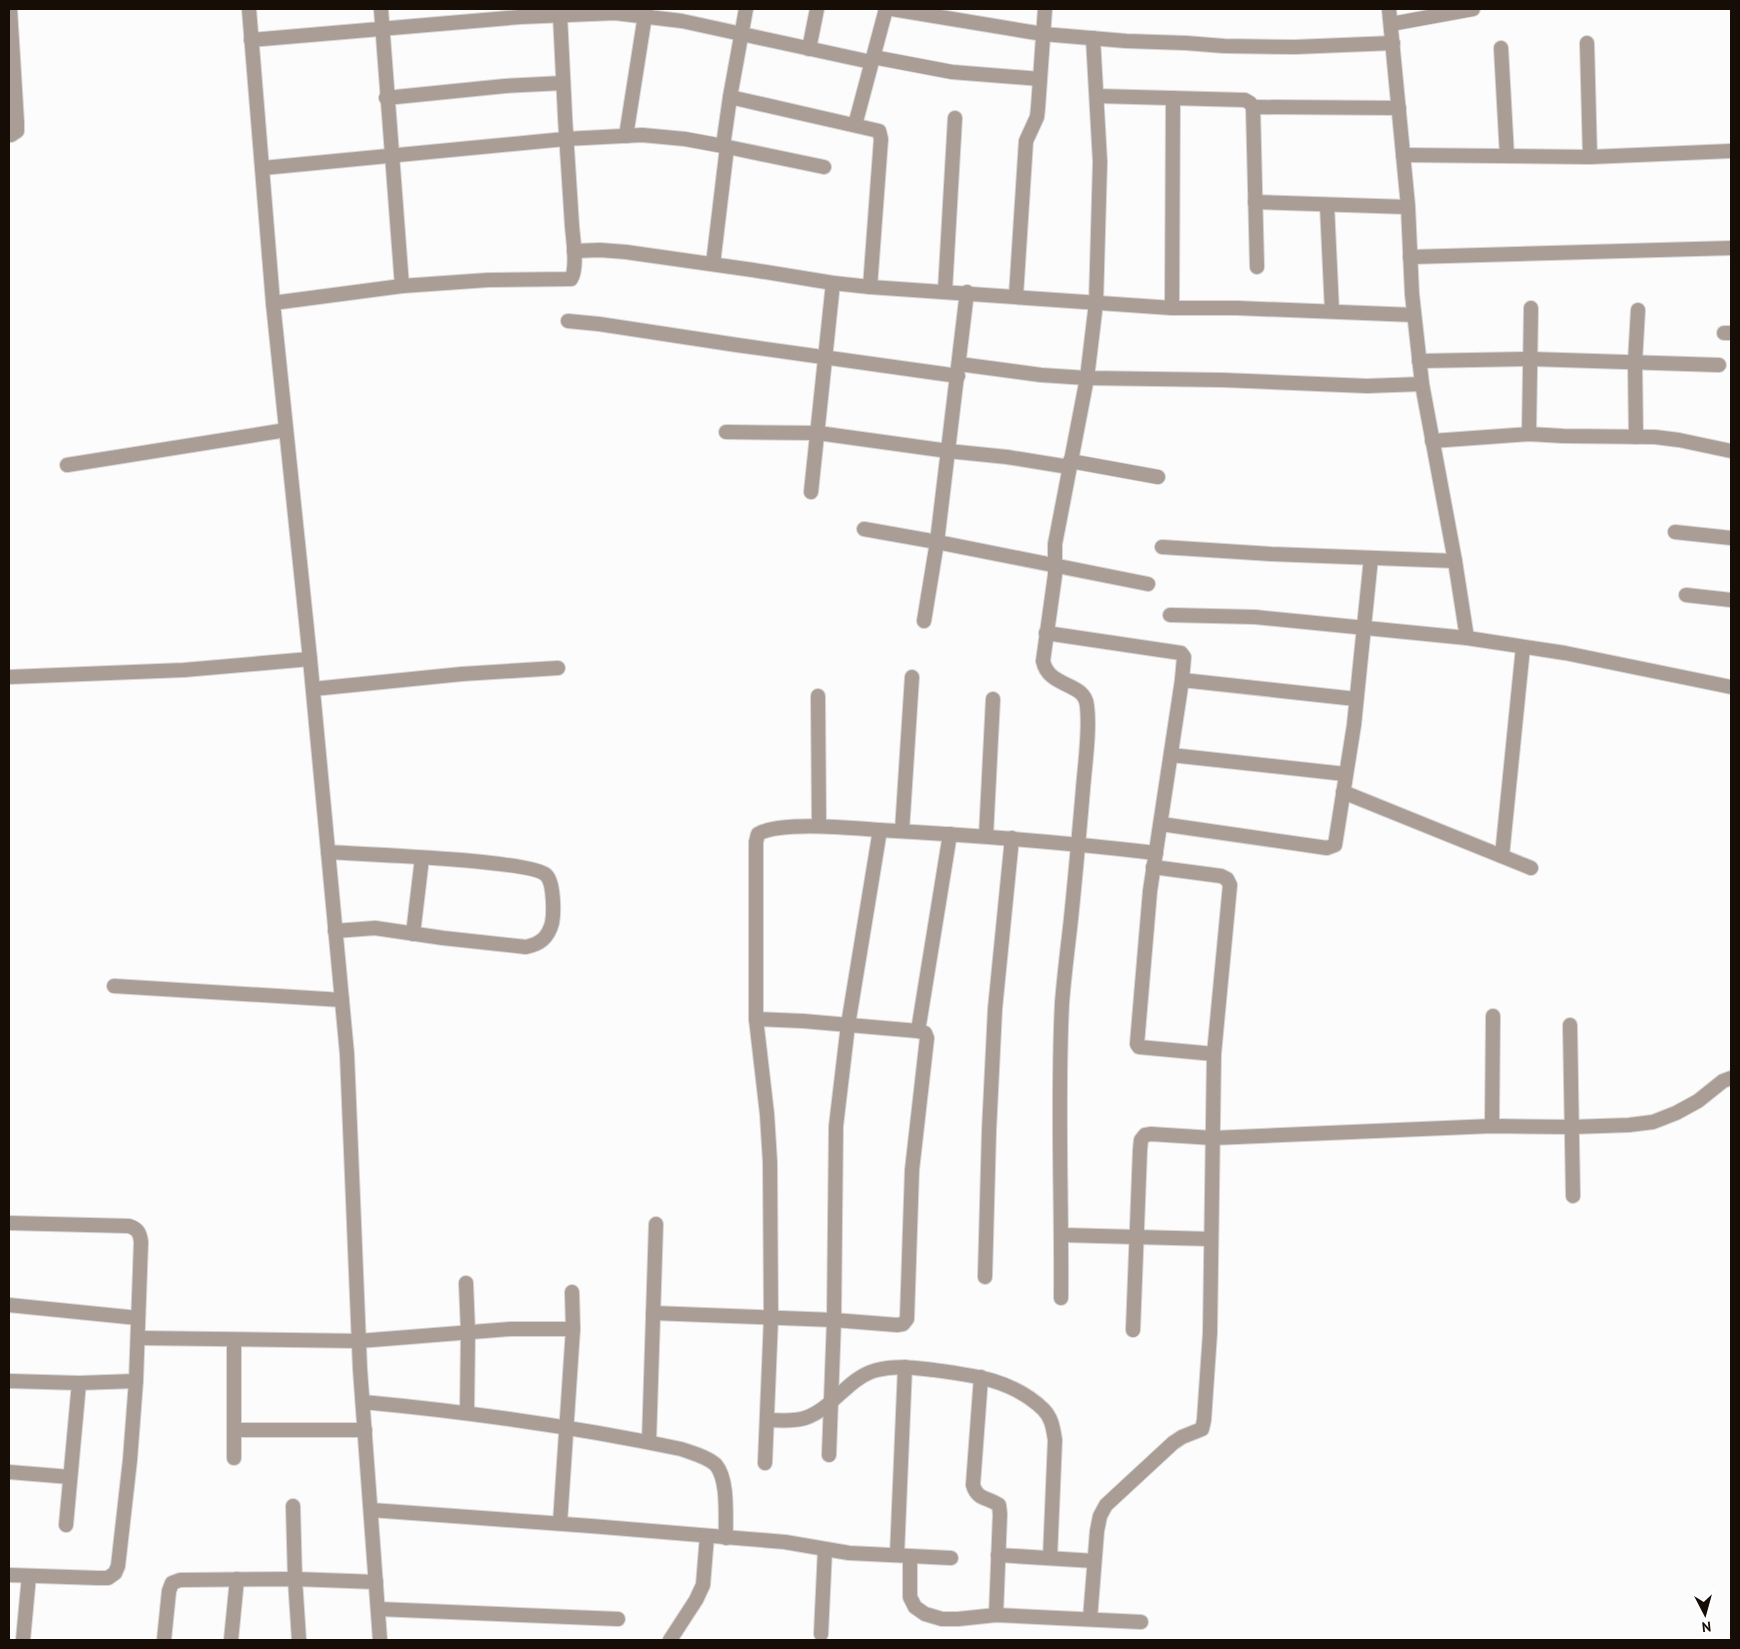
<svg xmlns="http://www.w3.org/2000/svg" width="1740" height="1649" viewBox="0 0 1740 1649" font-family="'PT Sans',sans-serif">
  <rect width="100%" height="100%" fill="#fcfcfc"/>
  <g fill="none" stroke-linecap="round" stroke-linejoin="round">
    <g stroke="#d7d6d5" stroke-width="16">
      <g id="minor">
        <polyline points="249,9 273,303 310,659 347,1054 360,1369 380,1640"/>
        <polyline points="381,9 402,286"/>
        <polyline points="892,9 1043,34 1126,41 1186,43 1224,46 1295,47 1393,43"/>
        <polyline points="1389,9 1408,206 1412,294 1422,384 1455,561 1467,638"/>
        <polyline points="1391,24 1473,9"/>
        <polyline points="251,40 520,17 615,13 682,21 871,62"/>
        <polyline points="1587,43 1590,157"/>
        <polyline points="1501,48 1507,156"/>
        <polyline points="809,49 817,9"/>
        <polyline points="873,57 952,72 1040,79"/>
        <polyline points="1097,96 1245,100 1250,103 1253,107 1257,267"/>
        <polyline points="730,97 879,131 881,139 870,287"/>
        <polyline points="386,98 505,86 563,83"/>
        <polyline points="1253,107 1399,108"/>
        <polyline points="855,125 886,9"/>
        <polyline points="9,135 11,135 17,131 17,123 10,9"/>
        <polyline points="626,136 646,9"/>
        <polyline points="723,146 730,97 746,9"/>
        <polyline points="1403,155 1590,157 1731,151"/>
        <polyline points="263,168 565,139 642,135 685,139 723,146 824,167"/>
        <polyline points="1255,202 1407,207"/>
        <polyline points="1327,205 1332,311"/>
        <polyline points="574,251 600,250 626,252 753,270 833,283 870,287 1172,308 1237,308 1414,315"/>
        <polyline points="1410,257 1731,248"/>
        <polyline points="713,264 727,147"/>
        <polyline points="945,291 955,118"/>
        <polyline points="1016,296 1026,141 1037,117 1038,108 1045,9"/>
        <path d="M273 303 402 286 488 280 571 279C578 268 573 239 572 226 567 156 563 86 560 15"/>
        <polyline points="1172,308 1173,98"/>
        <polyline points="568,321 599,324 737,345 958,376"/>
        <polyline points="1724,333 1731,333"/>
        <polyline points="1419,361 1531,359 1719,365"/>
        <polyline points="959,364 1041,375 1087,378 1223,380 1367,386 1422,384"/>
        <polyline points="726,432 818,433 948,451 1007,457 1069,467"/>
        <polyline points="1529,434 1531,308"/>
        <polyline points="1636,437 1635,362 1638,310"/>
        <polyline points="1432,441 1529,434 1563,436 1655,437 1679,440 1731,451"/>
        <polyline points="1070,461 1158,477"/>
        <polyline points="67,465 286,430"/>
        <polyline points="811,492 833,283"/>
        <polyline points="864,529 937,542 1148,584"/>
        <polyline points="1675,532 1731,538"/>
        <polyline points="1162,547 1271,554 1455,561"/>
        <polyline points="1686,595 1731,600"/>
        <polyline points="1170,615 1255,617 1467,638 1565,653 1731,687"/>
        <polyline points="924,621 937,542 967,292"/>
        <polyline points="1046,633 1181,653 1184,657 1182,680 1150,891 1137,1044 1139,1047 1214,1054"/>
        <polyline points="9,677 184,670 310,659"/>
        <polyline points="1182,680 1356,699"/>
        <polyline points="313,689 462,674 558,668"/>
        <polyline points="818,696 819,826"/>
        <polyline points="1171,755 1345,774"/>
        <polyline points="1343,792 1531,868"/>
        <polyline points="1161,824 1327,848 1335,845 1354,725 1371,558"/>
        <polyline points="902,831 912,677"/>
        <polyline points="986,836 993,699"/>
        <path d="M328 852C360 854 531 860 546 875 554 882 554 913 552 923 548 938 540 944 526 947L443 938 375 928 335 931"/>
        <polyline points="1502,856 1523,647"/>
        <polyline points="413,934 422,858"/>
        <polyline points="114,986 342,1000"/>
        <polyline points="1570,1025 1573,1196"/>
        <polyline points="918,1031 950,834"/>
        <polyline points="1492,1126 1493,1016"/>
        <path d="M9 1223 129 1226C138 1229 140 1233 141 1242L136 1381 130 1460 118 1566 115 1573 108 1578H98L9 1575"/>
        <polyline points="1062,1235 1211,1239"/>
        <polyline points="985,1277 989,1131 995,1009 1012,838"/>
        <polyline points="466,1283 468,1332 467,1413"/>
        <path d="M1061 1298C1062 1200 1057 1101 1062 1003 1064 978 1067 953 1070 928 1075 882 1079 835 1083 789 1085 763 1090 731 1087 706 1085 681 1049 689 1043 661L1055 575V544L1087 378 1096 303 1100 162 1093 38"/>
        <polyline points="9,1305 138,1318"/>
        <polyline points="653,1313 834,1320 897,1325 903,1324 907,1319 912,1170 927,1038 925,1033 918,1031 803,1021 756,1019"/>
        <polyline points="1133,1330 1140,1150 1141,1140 1145,1135 1151,1134 1213,1138 1492,1126 1572,1127 1629,1125 1653,1122 1676,1113 1698,1101 1723,1081 1731,1078"/>
        <polyline points="138,1338 359,1341 511,1329 573,1329"/>
        <path d="M981 1377 973 1485C977 1500 988 1497 999 1505L1000 1514 996 1615"/>
        <polyline points="9,1381 79,1383 136,1381"/>
        <path d="M363 1402C470 1412 576 1427 681 1449 692 1453 708 1457 716 1465 729 1481 725 1518 726 1538"/>
        <path d="M767 1420C779 1420 793 1422 805 1418 833 1409 848 1377 877 1370 896 1365 915 1368 934 1370 973 1375 1013 1380 1043 1409 1052 1418 1053 1428 1055 1440L1050 1558"/>
        <polyline points="234,1430 365,1430"/>
        <polyline points="649,1442 656,1224"/>
        <polyline points="829,1455 834,1320 836,1126 848,1025 880,830"/>
        <polyline points="234,1458 234,1340"/>
        <path d="M765 1463 771 1318 770 1162 767 1114 756 1019V842L758 834C781 821 851 828 879 830 971 835 1063 842 1156 853"/>
        <polyline points="9,1472 70,1477"/>
        <polyline points="293,1506 295,1579 299,1640"/>
        <polyline points="371,1510 591,1526 785,1542 849,1553 951,1558"/>
        <polyline points="560,1523 573,1329 572,1292"/>
        <polyline points="66,1525 79,1383"/>
        <polyline points="897,1555 905,1367"/>
        <polyline points="998,1555 1094,1561"/>
        <polyline points="910,1556 910,1597 915,1607 925,1614 942,1619 958,1619 996,1615 1141,1622"/>
        <polyline points="378,1609 618,1619"/>
        <polyline points="1090,1619 1097,1531 1100,1516 1106,1505 1173,1443 1182,1437 1202,1429 1204,1420 1210,1333 1214,1054 1230,885 1227,879 1221,876 1153,867"/>
        <polyline points="821,1634 825,1549"/>
        <polyline points="23,1640 29,1576"/>
        <polyline points="164,1640 169,1591 172,1583 180,1580 295,1579 376,1582"/>
        <polyline points="231,1640 237,1579"/>
        <polyline points="670,1640 696,1600 703,1585 707,1536"/>
      </g>
    </g>
    <use href="#minor" stroke="#a99d95" stroke-width="14"/>
  </g>
  <rect width="1740" height="1649" fill="none" stroke="#160d07" stroke-width="20"/>
  <g transform="translate(1705 1614) rotate(174)" stroke="#ffffff" stroke-width="4" paint-order="stroke">
  <path d="M0-4L9 19L0 12L-9 19Z" fill="#160d07"/>
  <text y="-8" font-size="14" font-weight="bold" text-anchor="middle" fill="#160d07">N</text>
  </g>
</svg>
